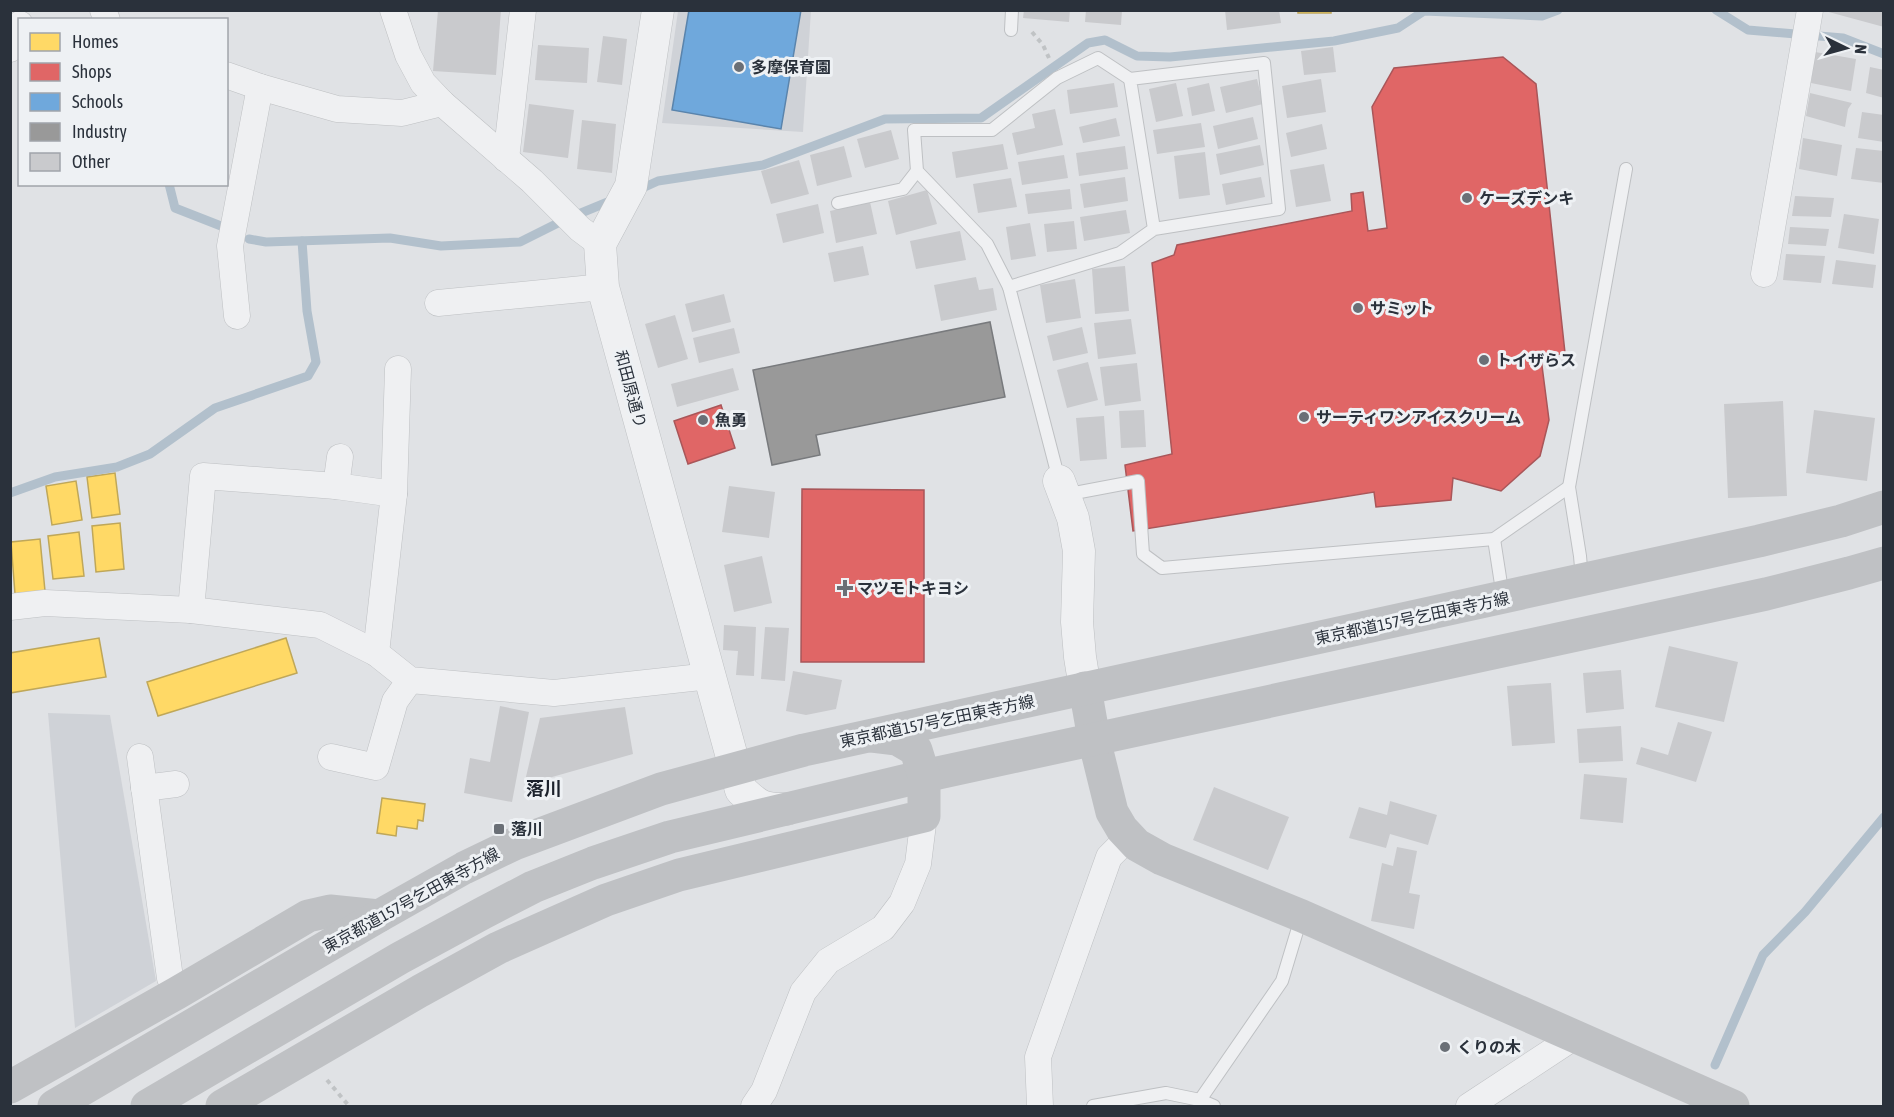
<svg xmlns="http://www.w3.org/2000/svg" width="1894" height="1117" viewBox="0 0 1894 1117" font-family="'Asap Condensed','Noto Sans JP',sans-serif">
  <rect width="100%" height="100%" fill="#e0e2e5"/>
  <g fill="#cfd2d7">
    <polygon points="678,11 811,11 803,132 662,123"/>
    <polygon points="48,713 110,715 156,981 75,1028"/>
  </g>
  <g fill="#ffd966" stroke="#bfa759" stroke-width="1.5">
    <rect x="1298" y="10" width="33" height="3"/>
    <polygon points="115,473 120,514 92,518 87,477"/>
    <polygon points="76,481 82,520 52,525 46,486"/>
    <polygon points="120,523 124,569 96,572 92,526"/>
    <polygon points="79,532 84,576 53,579 48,536"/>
    <polygon points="40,539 45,591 15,594 11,542"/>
    <polygon points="99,638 106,677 10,693 10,653"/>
    <polygon points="286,638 297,673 158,716 147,682"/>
    <polygon points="382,798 425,804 423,821 418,820 417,829 397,826 396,836 377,833"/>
  </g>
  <g fill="#e06666" stroke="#a95659" stroke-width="1.5">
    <polygon points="1503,57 1536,84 1565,353 1541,358 1549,420 1540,456 1501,491 1453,478 1451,500 1376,507 1374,492 1133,531 1125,465 1172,454 1152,263 1174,255 1177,245 1352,211 1351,194 1363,192 1368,231 1387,228 1372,107 1394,68"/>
    <polygon points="721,405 735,448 688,464 674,421"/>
    <polygon points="802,489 924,490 924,662 801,662"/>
  </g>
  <polygon fill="#6fa8dc" stroke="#5a84ac" stroke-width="1.5" points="689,10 801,10 781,129 672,110"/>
  <polygon fill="#999" stroke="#787a7d" stroke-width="1.5" points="990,322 1005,397 816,435 820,455 772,465 753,370"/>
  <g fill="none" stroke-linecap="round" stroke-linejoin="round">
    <g stroke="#b2c0cc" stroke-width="9">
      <polyline points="1716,10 1748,30 1843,38 1884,54"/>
      <polyline points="169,184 175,208 221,226"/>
      <polyline points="636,191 658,181 763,165 885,119 981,118 1088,43 1105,40 1137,56 1170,57 1334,41 1398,28 1424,11 1542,16 1558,10"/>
      <polyline points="249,239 266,242 390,238 441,246 520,242 564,220 615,199"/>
      <polyline points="10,493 55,477 117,467 150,454 215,408 308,376 316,362 307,311 302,241"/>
      <polyline points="1715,1065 1763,955 1805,912 1884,817"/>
    </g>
  </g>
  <g fill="#c9cacd">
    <polygon points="438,10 501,10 496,75 433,71"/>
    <polygon points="1024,10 1070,10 1069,22 1023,18"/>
    <polygon points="1086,10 1122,10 1121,25 1085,22"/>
    <polygon points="1225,10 1279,10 1281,23 1227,30"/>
    <polygon points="1825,10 1884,10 1884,27 1825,11"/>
    <polygon points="603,36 627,39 622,85 597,82"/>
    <polygon points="538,45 589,48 587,83 535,80"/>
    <polygon points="1333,47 1336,72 1304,75 1301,51"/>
    <polygon points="1815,52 1856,59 1851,91 1811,83"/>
    <polygon points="1870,67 1884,70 1884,98 1866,93"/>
    <polygon points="1257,79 1263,104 1226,113 1220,87"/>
    <polygon points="1321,79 1326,112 1287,118 1282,86"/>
    <polygon points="1114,83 1118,107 1070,114 1067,90"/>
    <polygon points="1176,83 1183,116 1156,122 1149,89"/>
    <polygon points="1209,83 1215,111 1192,116 1187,88"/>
    <polygon points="1810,93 1852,103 1848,109 1845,127 1806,116"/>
    <polygon points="529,104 574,110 568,158 523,152"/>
    <polygon points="1055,109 1063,145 1017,155 1012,133 1035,128 1032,114"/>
    <polygon points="1862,112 1884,115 1884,142 1858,138"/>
    <polygon points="1253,117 1258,139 1218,149 1213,126"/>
    <polygon points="1116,118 1120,136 1083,143 1079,127"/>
    <polygon points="582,120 616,124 612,173 577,169"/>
    <polygon points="1201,123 1205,147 1157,154 1153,130"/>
    <polygon points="1322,124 1327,149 1291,157 1286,133"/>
    <polygon points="891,130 899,159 865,168 857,139"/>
    <polygon points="1803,138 1842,145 1837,176 1799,169"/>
    <polygon points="1003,144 1008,169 956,178 952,152"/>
    <polygon points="1260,145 1264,165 1220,175 1216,154"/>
    <polygon points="844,146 852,177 817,186 810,155"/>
    <polygon points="1125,146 1128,169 1079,176 1076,153"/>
    <polygon points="1856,148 1884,151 1884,183 1851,179"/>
    <polygon points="1205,152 1210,195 1179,199 1174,156"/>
    <polygon points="1064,155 1068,178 1022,185 1018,162"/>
    <polygon points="799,160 809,194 771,204 761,171"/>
    <polygon points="1324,164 1331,201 1296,207 1290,170"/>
    <polygon points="1125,177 1128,201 1084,208 1080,184"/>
    <polygon points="1261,177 1265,197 1226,205 1222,184"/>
    <polygon points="1011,178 1017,207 978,213 973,184"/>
    <polygon points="1070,189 1072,209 1028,214 1025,194"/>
    <polygon points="927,190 937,224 896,235 888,201"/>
    <polygon points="1795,196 1834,198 1831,217 1792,216"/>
    <polygon points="870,202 877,234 836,243 830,211"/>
    <polygon points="818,204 824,233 783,243 776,214"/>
    <polygon points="1126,210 1130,233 1084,241 1080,217"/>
    <polygon points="1844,214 1879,219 1874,254 1838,248"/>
    <polygon points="1074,221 1077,249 1047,252 1044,224"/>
    <polygon points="1030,223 1036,256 1011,260 1006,227"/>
    <polygon points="1790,227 1829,229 1826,246 1788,244"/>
    <polygon points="960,231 966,260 916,269 910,241"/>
    <polygon points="863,246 869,275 834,282 828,253"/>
    <polygon points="1786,254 1825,256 1821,283 1783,280"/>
    <polygon points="1836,260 1876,265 1873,288 1832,284"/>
    <polygon points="1125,266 1129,311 1095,314 1092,269"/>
    <polygon points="976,277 979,290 993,288 997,310 941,321 934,285"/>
    <polygon points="1075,279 1081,318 1046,323 1040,285"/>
    <polygon points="724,294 731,322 692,332 685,304"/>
    <polygon points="675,315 688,359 658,368 645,324"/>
    <polygon points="1131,319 1136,354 1098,359 1094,323"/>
    <polygon points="1082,327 1088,353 1053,361 1047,336"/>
    <polygon points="734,328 740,353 699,363 693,338"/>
    <polygon points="1088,362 1098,400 1067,408 1057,370"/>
    <polygon points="1137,363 1141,401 1105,406 1100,367"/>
    <polygon points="733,368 739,390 677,407 671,384"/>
    <polygon points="1783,401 1787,496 1728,498 1724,404"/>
    <polygon points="1144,410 1146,447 1121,448 1119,411"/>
    <polygon points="1814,410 1875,418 1867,481 1806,473"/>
    <polygon points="1104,416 1107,459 1080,461 1076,418"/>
    <polygon points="729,486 775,492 769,538 722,532"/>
    <polygon points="762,556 772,603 734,612 724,565"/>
    <polygon points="724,625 756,627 754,676 736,675 738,651 723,650"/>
    <polygon points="765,627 789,628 785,681 761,679"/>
    <polygon points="1669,646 1738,662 1724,722 1655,707"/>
    <polygon points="1621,670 1624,709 1586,713 1583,673"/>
    <polygon points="793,671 842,680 836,709 806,715 786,711"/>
    <polygon points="1551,683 1555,743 1512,746 1507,686"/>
    <polygon points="500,706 529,712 512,802 464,793 470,758 490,762"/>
    <polygon points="625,707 633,754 524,785 540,718"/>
    <polygon points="1678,722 1712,732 1696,782 1636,764 1641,747 1668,755"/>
    <polygon points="1621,726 1623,761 1579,763 1577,729"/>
    <polygon points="1584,774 1627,778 1623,823 1580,819"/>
    <polygon points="1214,787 1289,817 1268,870 1193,840"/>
    <polygon points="1390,801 1437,815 1428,845 1390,834 1386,848 1349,838 1359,807 1387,815"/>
    <polygon points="1397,847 1417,851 1409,893 1420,895 1414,929 1371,921 1382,863 1393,866"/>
  </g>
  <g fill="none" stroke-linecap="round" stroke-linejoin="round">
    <g stroke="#bec0c3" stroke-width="14">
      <g id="service">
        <polyline points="1011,30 1012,10"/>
        <polyline points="838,203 903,189 917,171"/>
        <polyline points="1009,287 987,244 917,171 914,130 992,130 1057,78 1098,58 1130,79"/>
        <polyline points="1059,480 1009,287 1120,253 1154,229 1279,209 1264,63 1130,79 1154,229"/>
        <polyline points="1064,495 1138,481 1143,554 1162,568 1494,539 1569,487"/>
        <polyline points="1494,539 1503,597"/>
        <polyline points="1582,579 1580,556 1569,487 1626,169"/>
        <polyline points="1200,1100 1282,981 1301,918"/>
        <polyline points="1093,1106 1166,1093 1200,1100 1214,1106"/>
      </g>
    </g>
    <g stroke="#bec0c3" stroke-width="27">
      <g id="minor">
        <polyline points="103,10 107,20"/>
        <polyline points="393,10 408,55 423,83 442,103 532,181 580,229 600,244"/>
        <polyline points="10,49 20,24"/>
        <polyline points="226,75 260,87 337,109 402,113 442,103"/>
        <polyline points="506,159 523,10"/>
        <polyline points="1764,274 1810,10"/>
        <polyline points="438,303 603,287"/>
        <polyline points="237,316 230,246 260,87"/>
        <polyline points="336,486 340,457"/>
        <polyline points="10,607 45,603 191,610 320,625 376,653 410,680 554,693 710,676"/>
        <polyline points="191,610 203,476 336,486 394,494"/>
        <polyline points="376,653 394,494 398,369"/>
        <polyline points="140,757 170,978 177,993"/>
        <polyline points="331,757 376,767 395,701 410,680"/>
        <polyline points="144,788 176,784"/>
        <polyline points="754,1106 764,1091 803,992 828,961 883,928 902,903 918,864 924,816"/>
        <polyline points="1040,1106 1038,1057 1109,857 1129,837"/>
        <polyline points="1469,1106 1574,1037"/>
      </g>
    </g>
    <g stroke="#bec0c3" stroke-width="33">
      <g id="tertiary">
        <path d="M658 10 631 186 600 244 603 287 741 790C758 806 763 810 787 809"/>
        <polyline points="1059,481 1073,518 1079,551 1077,622 1080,657 1085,688"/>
      </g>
    </g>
    <g stroke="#c0c3c5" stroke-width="4" stroke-dasharray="4.5 4.5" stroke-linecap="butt">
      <polyline points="1032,32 1043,45 1049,58"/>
      <polyline points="327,1080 349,1106"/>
    </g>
    <use href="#service" stroke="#eff0f2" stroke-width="12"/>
    <use href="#minor" stroke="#eff0f2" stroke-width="26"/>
    <use href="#tertiary" stroke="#eff0f2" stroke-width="32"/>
    <g stroke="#bfc1c4" stroke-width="33">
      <polyline points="1085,688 1094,739 1112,812 1122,829 1137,845 1162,859 1302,916 1733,1106"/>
      <polyline points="10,1087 177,993 308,916 330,911 379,916"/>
      <polyline points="54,1106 379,916 464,868 514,844 661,789 804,750 1759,541 1841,521 1884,507"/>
      <polyline points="147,1106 400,958 483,913 533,887 593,863 670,837 924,776 1766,594 1849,573 1884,563"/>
      <polyline points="222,1106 420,991 498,948 606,900 679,875 924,816 924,776 916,750 897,739 872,736"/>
    </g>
  </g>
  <g fill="#6a6f76" stroke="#eef1f4" stroke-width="2">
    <circle cx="739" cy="67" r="6"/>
    <circle cx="1467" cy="198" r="6"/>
    <circle cx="1358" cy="308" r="6"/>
    <circle cx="1484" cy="360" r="6"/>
    <circle cx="1304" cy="417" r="6"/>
    <circle cx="703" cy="420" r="6"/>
    <path d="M842 579h6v6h6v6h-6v6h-6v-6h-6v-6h6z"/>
    <rect x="493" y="823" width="12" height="12" rx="3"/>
    <circle cx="1445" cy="1047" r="6"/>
  </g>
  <g text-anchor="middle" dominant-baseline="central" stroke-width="6" stroke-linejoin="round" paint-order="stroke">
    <g font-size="16" font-weight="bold" fill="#2a313b" stroke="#eef1f4" text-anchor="start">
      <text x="751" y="67">多摩保育園</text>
      <text x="1479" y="198">ケーズデンキ</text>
      <text x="1370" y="308">サミット</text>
      <text x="1496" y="360">トイザらス</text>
      <text x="1316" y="417">サーティワンアイスクリーム</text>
      <text x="715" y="420">魚勇</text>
      <text x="857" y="588">マツモトキヨシ</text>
      <text x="511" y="829">落川</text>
      <text x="1457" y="1047">くりの木</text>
    </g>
    <g font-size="16" fill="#2a313b" stroke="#eef1f4">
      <text transform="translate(631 389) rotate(75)">和田原通り</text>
      <text transform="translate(1412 618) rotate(-12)">東京都道157号乞田東寺方線</text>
      <text transform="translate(937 721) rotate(-12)">東京都道157号乞田東寺方線</text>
      <text transform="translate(411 900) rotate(-29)">東京都道157号乞田東寺方線</text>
    </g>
    <g font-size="18" font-weight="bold" fill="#1c222c" stroke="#eef1f4">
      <text x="544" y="788">落川</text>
    </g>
  </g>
  <rect width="1894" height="1117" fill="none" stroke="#2a313b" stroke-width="24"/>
  <rect x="18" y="18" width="210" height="168" fill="#eef1f4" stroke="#a0a4aa" stroke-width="1.5"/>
  <rect x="30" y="33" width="30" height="18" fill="#ffd966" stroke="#a0a4aa" stroke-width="1.5"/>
  <text x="72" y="48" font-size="18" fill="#2a313b">Homes</text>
  <rect x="30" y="63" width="30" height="18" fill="#e06666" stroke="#a0a4aa" stroke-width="1.5"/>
  <text x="72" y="78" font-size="18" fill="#2a313b">Shops</text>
  <rect x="30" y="93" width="30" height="18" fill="#6fa8dc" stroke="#a0a4aa" stroke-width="1.5"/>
  <text x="72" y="108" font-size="18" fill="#2a313b">Schools</text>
  <rect x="30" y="123" width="30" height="18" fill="#999999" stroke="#a0a4aa" stroke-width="1.5"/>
  <text x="72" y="138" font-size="18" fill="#2a313b">Industry</text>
  <rect x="30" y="153" width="30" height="18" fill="#c9cacd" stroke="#a0a4aa" stroke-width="1.5"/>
  <text x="72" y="168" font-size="18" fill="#2a313b">Other</text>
  <g transform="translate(1846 48) rotate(95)" stroke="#eef1f4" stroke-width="4.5" paint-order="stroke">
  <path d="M0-4.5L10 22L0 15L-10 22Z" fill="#2a313b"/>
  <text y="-9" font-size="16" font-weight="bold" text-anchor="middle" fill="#2a313b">N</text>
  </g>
</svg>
